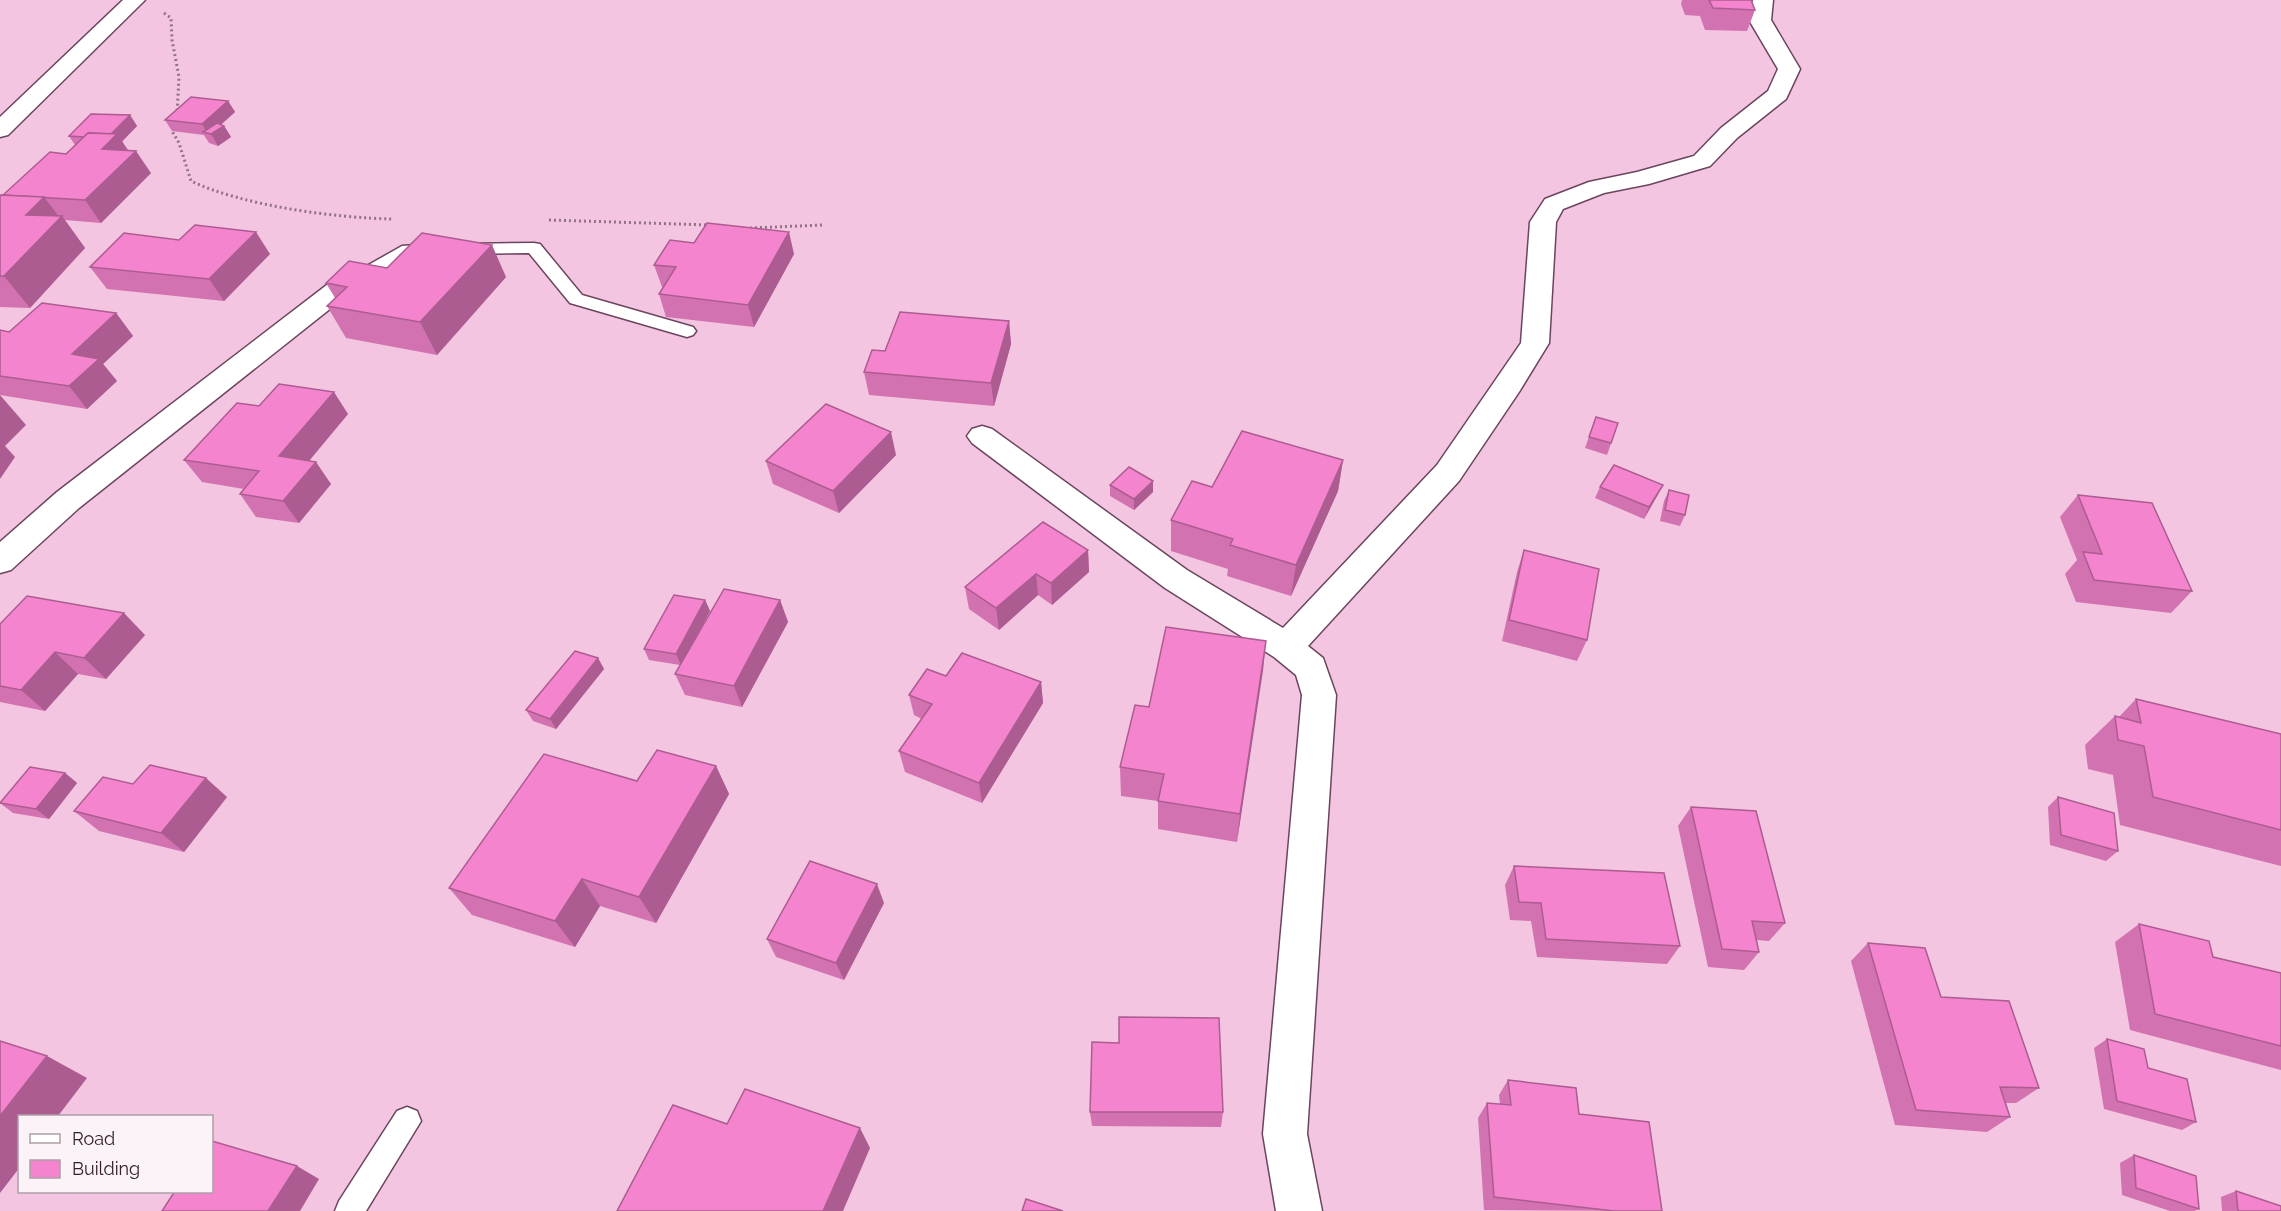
<svg xmlns="http://www.w3.org/2000/svg" width="2281" height="1211" viewBox="0 0 2281 1211" font-family="Raleway,sans-serif">
  <rect width="100%" height="100%" fill="#f3c5e1"/>
  <g fill="none" stroke-linecap="round" stroke-linejoin="round">
    <g stroke="#6b455d" stroke-width="3">
      <g id="lane">
        <polygon points="534,243 540,244 582,295 693,327 696,331 693,335 687,337 570,303 529,253 464,254 456,249 464,244"/>
        <polygon points="427,244 435,249 433,253 412,255 361,284 349,284 347,280 349,276 402,246"/>
        <polygon points="407,1107 417,1111 421,1121 366,1211 335,1211 339,1201 397,1111"/>
      </g>
    </g>
    <g stroke="#6b455d" stroke-width="3">
      <g id="street">
        <polygon points="123,0 145,0 8,135 0,137 0,117"/>
        <polygon points="1753,0 1773,0 1771,20 1800,69 1786,99 1737,138 1710,166 1649,184 1604,193 1563,209 1556,222 1549,343 1519,392 1459,481 1308,646 1323,658 1336,695 1307,1134 1322,1211 1276,1211 1263,1134 1302,695 1296,675 1274,657 1165,588 972,443 967,436 972,429 982,426 992,429 1187,570 1283,628 1437,465 1521,343 1530,222 1545,199 1589,182 1637,172 1694,156 1721,128 1768,91 1778,69 1749,20"/>
        <polygon points="341,279 350,281 354,287 350,293 79,508 11,570 0,573 0,542 57,492 332,281"/>
      </g>
    </g>
    <g stroke="#917285" stroke-width="3" stroke-dasharray="2 3" stroke-linecap="butt">
      <polyline points="164,13 171,18 172,40 179,77 177,115"/>
      <path d="M174 128 172 131 179 143 191 181C244 206 335 218 394 219"/>
      <polyline points="549,220 709,225"/>
      <polyline points="750,228 822,225"/>
    </g>
    <use href="#lane" fill="#fff" fill-rule="evenodd"/>
    <use href="#street" fill="#fff" fill-rule="evenodd"/>
  </g>
  <g fill="#d372b1">
    <polygon points="1682,0 1751,0 1755,10 1747,31 1705,30 1700,16 1685,15 1681,4"/>
    <polygon points="228,101 235,112 221,125 224,126 231,137 218,146 209,143 204,135 172,131 165,120"/>
    <polygon points="130,115 137,126 122,142 128,150 151,173 101,223 65,220 85,248 30,308 0,307 0,195 4,196 66,154 75,145 69,136"/>
    <polygon points="179,240 270,254 224,301 107,289 90,267"/>
    <polygon points="794,254 754,327 666,317 659,294 663,287 662,287 654,265"/>
    <polygon points="387,268 506,277 437,355 346,338 327,306 335,298 326,283"/>
    <polygon points="116,313 133,336 103,364 117,381 87,409 0,395 0,330 9,332"/>
    <polygon points="1009,321 1011,344 994,406 869,395 864,372 885,351"/>
    <polygon points="259,406 348,414 309,460 331,484 299,523 256,517 240,494 244,489 202,482 184,460"/>
    <polygon points="1596,417 1618,423 1607,455 1585,448"/>
    <polygon points="896,455 839,513 773,484 766,461"/>
    <polygon points="1343,460 1338,491 1291,596 1227,576 1228,569 1171,551 1171,520 1212,487"/>
    <polygon points="1110,485 1153,492 1134,510 1110,496"/>
    <polygon points="1663,485 1657,496 1644,519 1595,498 1600,487"/>
    <polygon points="1669,490 1685,515 1680,526 1660,521 1664,501"/>
    <polygon points="2078,495 2192,591 2171,613 2076,602 2065,574 2077,560 2060,517"/>
    <polygon points="1088,550 1089,572 1052,605 1038,595 999,630 969,609 965,587"/>
    <polygon points="1524,550 1587,640 1577,661 1502,641 1517,572"/>
    <polygon points="705,600 710,611 692,645 780,600 788,622 742,707 685,695 675,674 680,665 649,660 644,649"/>
    <polygon points="0,624 145,635 106,679 78,674 45,711 0,702"/>
    <polygon points="1266,641 1237,842 1158,829 1158,801 1121,796 1120,767 1149,707"/>
    <polygon points="598,658 604,669 556,729 533,721 526,710"/>
    <polygon points="946,676 1041,682 1043,703 982,803 905,772 899,751 922,719 914,715 909,695"/>
    <polygon points="2136,699 2281,734 2281,866 2120,825 2113,775 2088,769 2085,745 2115,716 2119,717"/>
    <polygon points="716,766 729,794 656,923 600,906 575,947 472,915 449,888 637,781"/>
    <polygon points="65,773 77,783 49,819 13,813 0,803"/>
    <polygon points="133,784 227,797 184,852 99,831 74,811"/>
    <polygon points="2058,797 2118,851 2106,861 2050,845 2048,807"/>
    <polygon points="1691,807 1785,923 1769,941 1756,940 1759,952 1744,970 1708,967 1678,826"/>
    <polygon points="1514,866 1680,946 1667,964 1537,957 1531,921 1510,920 1505,885"/>
    <polygon points="884,903 844,980 776,957 767,939"/>
    <polygon points="2139,924 2213,957 2281,973 2281,1070 2130,1030 2115,942"/>
    <polygon points="1868,943 1941,997 2039,1088 2016,1103 2005,1103 2010,1117 1987,1132 1895,1125 1851,961"/>
    <polygon points="2107,1039 2148,1068 2196,1122 2182,1130 2104,1109 2094,1048"/>
    <polygon points="1508,1080 1579,1114 1662,1211 1484,1210 1478,1118 1487,1103 1500,1104 1499,1095"/>
    <polygon points="1090,1112 1223,1112 1221,1127 1092,1126"/>
    <polygon points="2134,1155 2199,1209 2194,1211 2170,1211 2122,1195 2120,1163"/>
    <polygon points="2236,1191 2281,1211 2222,1211 2221,1197"/>
  </g>
  <g fill="#ac5c90">
    <polygon points="228,101 235,112 210,134 208,134 202,124"/>
    <polygon points="130,115 137,126 122,141 131,155 136,151 151,173 101,223 85,200 102,149 108,137"/>
    <polygon points="224,126 231,137 218,146 211,134"/>
    <polygon points="44,197 60,218 62,216 85,248 30,308 4,276 26,215"/>
    <polygon points="256,232 270,254 224,301 209,279"/>
    <polygon points="789,232 794,254 754,327 748,305"/>
    <polygon points="492,245 506,277 437,355 420,322"/>
    <polygon points="116,313 133,336 103,364 117,381 87,409 69,386 72,354"/>
    <polygon points="1009,321 1011,344 994,406 991,383"/>
    <polygon points="334,392 348,414 295,478 279,456"/>
    <polygon points="0,395 26,425 5,446 15,457 0,479"/>
    <polygon points="891,432 896,455 839,513 833,491"/>
    <polygon points="1343,460 1338,491 1291,596 1296,565"/>
    <polygon points="316,462 331,484 299,523 283,501"/>
    <polygon points="1153,481 1153,492 1134,510 1134,499"/>
    <polygon points="1663,485 1657,496 1644,519 1649,507"/>
    <polygon points="1088,550 1089,572 1052,605 1051,583"/>
    <polygon points="1036,574 1038,595 999,630 996,608"/>
    <polygon points="705,600 710,611 681,665 676,654"/>
    <polygon points="780,600 788,622 742,707 734,686"/>
    <polygon points="124,613 145,635 106,679 84,658"/>
    <polygon points="1266,641 1263,671 1237,842 1240,814"/>
    <polygon points="55,652 78,674 45,711 21,690"/>
    <polygon points="598,658 604,669 556,729 550,719"/>
    <polygon points="1041,682 1043,703 982,803 979,783"/>
    <polygon points="716,766 729,794 656,923 639,897"/>
    <polygon points="65,773 77,783 49,819 36,809"/>
    <polygon points="206,778 227,797 184,852 161,833"/>
    <polygon points="582,879 600,906 575,947 555,921"/>
    <polygon points="877,884 884,903 844,980 836,963"/>
    <polygon points="47,1056 87,1078 58,1116 20,1116 20,1167 0,1193 0,1116"/>
    <polygon points="860,1128 870,1148 843,1211 823,1211"/>
    <polygon points="297,1166 319,1179 300,1211 268,1211"/>
  </g>
  <g fill="#f584ce" stroke="#ac5c90" stroke-width="1.5">
    <polygon points="1709,0 1751,0 1755,10 1713,8"/>
    <polygon points="191,97 228,101 202,124 165,120"/>
    <polygon points="91,114 130,115 111,134 88,133 84,137 69,136"/>
    <polygon points="217,123 224,126 211,134 203,132"/>
    <polygon points="88,133 117,134 102,149 136,151 85,200 3,195 50,152 66,154"/>
    <polygon points="0,195 44,197 26,215 62,216 4,276 0,276"/>
    <polygon points="707,223 789,232 748,305 659,294 676,267 654,265 670,240 694,243"/>
    <polygon points="195,225 256,232 209,279 90,267 124,233 179,240"/>
    <polygon points="422,233 492,245 420,322 327,306 347,287 326,283 349,261 387,268"/>
    <polygon points="42,303 116,313 72,354 99,359 69,386 0,376 0,330 9,332"/>
    <polygon points="900,312 1009,321 991,383 864,372 872,350 885,351"/>
    <polygon points="279,384 334,392 279,456 316,462 283,501 240,494 259,471 184,460 237,403 259,406"/>
    <polygon points="826,404 891,432 833,491 766,461"/>
    <polygon points="1596,417 1618,423 1611,443 1589,437"/>
    <polygon points="1242,431 1343,460 1296,565 1230,545 1233,539 1171,520 1192,481 1212,487"/>
    <polygon points="1614,465 1663,485 1649,507 1600,487"/>
    <polygon points="1129,467 1153,481 1134,499 1110,485"/>
    <polygon points="1669,490 1689,495 1685,515 1665,510"/>
    <polygon points="2078,495 2152,503 2192,591 2094,580 2083,552 2102,554"/>
    <polygon points="1043,522 1088,550 1051,583 1036,574 996,608 965,587"/>
    <polygon points="1524,550 1599,569 1587,640 1509,620"/>
    <polygon points="724,589 780,600 734,686 675,674"/>
    <polygon points="674,595 705,600 676,654 644,649"/>
    <polygon points="27,596 124,613 84,658 55,652 21,690 0,686 0,624"/>
    <polygon points="1166,627 1266,641 1240,814 1158,801 1164,774 1120,767 1135,705 1149,707"/>
    <polygon points="575,651 598,658 550,719 526,710"/>
    <polygon points="962,653 1041,682 979,783 899,751 932,704 909,695 927,669 946,676"/>
    <polygon points="2136,699 2281,734 2281,830 2153,797 2144,746 2118,740 2115,716 2141,723"/>
    <polygon points="657,750 716,766 639,897 582,879 555,921 449,888 544,754 637,781"/>
    <polygon points="150,765 206,778 161,833 74,811 103,777 133,784"/>
    <polygon points="30,767 65,773 36,809 0,803"/>
    <polygon points="2058,797 2114,813 2118,851 2061,835"/>
    <polygon points="1691,807 1756,811 1785,923 1752,921 1759,952 1722,949"/>
    <polygon points="810,861 877,884 836,963 767,939"/>
    <polygon points="1514,866 1664,873 1680,946 1546,939 1541,903 1519,902"/>
    <polygon points="2139,924 2209,941 2213,957 2281,973 2281,1046 2155,1014"/>
    <polygon points="1868,943 1925,948 1941,997 2009,1001 2039,1088 2000,1087 2010,1117 1916,1110"/>
    <polygon points="1119,1017 1219,1018 1223,1112 1090,1112 1092,1042 1119,1043"/>
    <polygon points="2107,1039 2144,1049 2148,1068 2187,1079 2196,1122 2117,1101"/>
    <polygon points="0,1041 47,1056 0,1116"/>
    <polygon points="1508,1080 1576,1088 1579,1114 1649,1122 1662,1211 1614,1211 1494,1197 1487,1103 1511,1105"/>
    <polygon points="745,1089 860,1128 823,1211 617,1211 673,1105 727,1124"/>
    <polygon points="212,1141 297,1166 268,1211 162,1211 175,1191 212,1191"/>
    <polygon points="2134,1155 2196,1176 2199,1209 2136,1188"/>
    <polygon points="2236,1191 2281,1206 2281,1211 2238,1211"/>
    <polygon points="1026,1199 1063,1211 1022,1211"/>
  </g>
  <rect x="18" y="1115" width="195" height="78" fill="#fcf3f8" stroke="#ac9fa6" stroke-width="1.5"/>
  <rect x="30" y="1134" width="30" height="9" fill="#ffffff" stroke="#ac9fa6" stroke-width="1.5"/>
  <text x="72" y="1145" font-size="18" fill="#33222c">Road</text>
  <rect x="30" y="1160" width="30" height="18" fill="#f584ce" stroke="#ac9fa6" stroke-width="1.5"/>
  <text x="72" y="1175" font-size="18" fill="#33222c">Building</text>
</svg>
